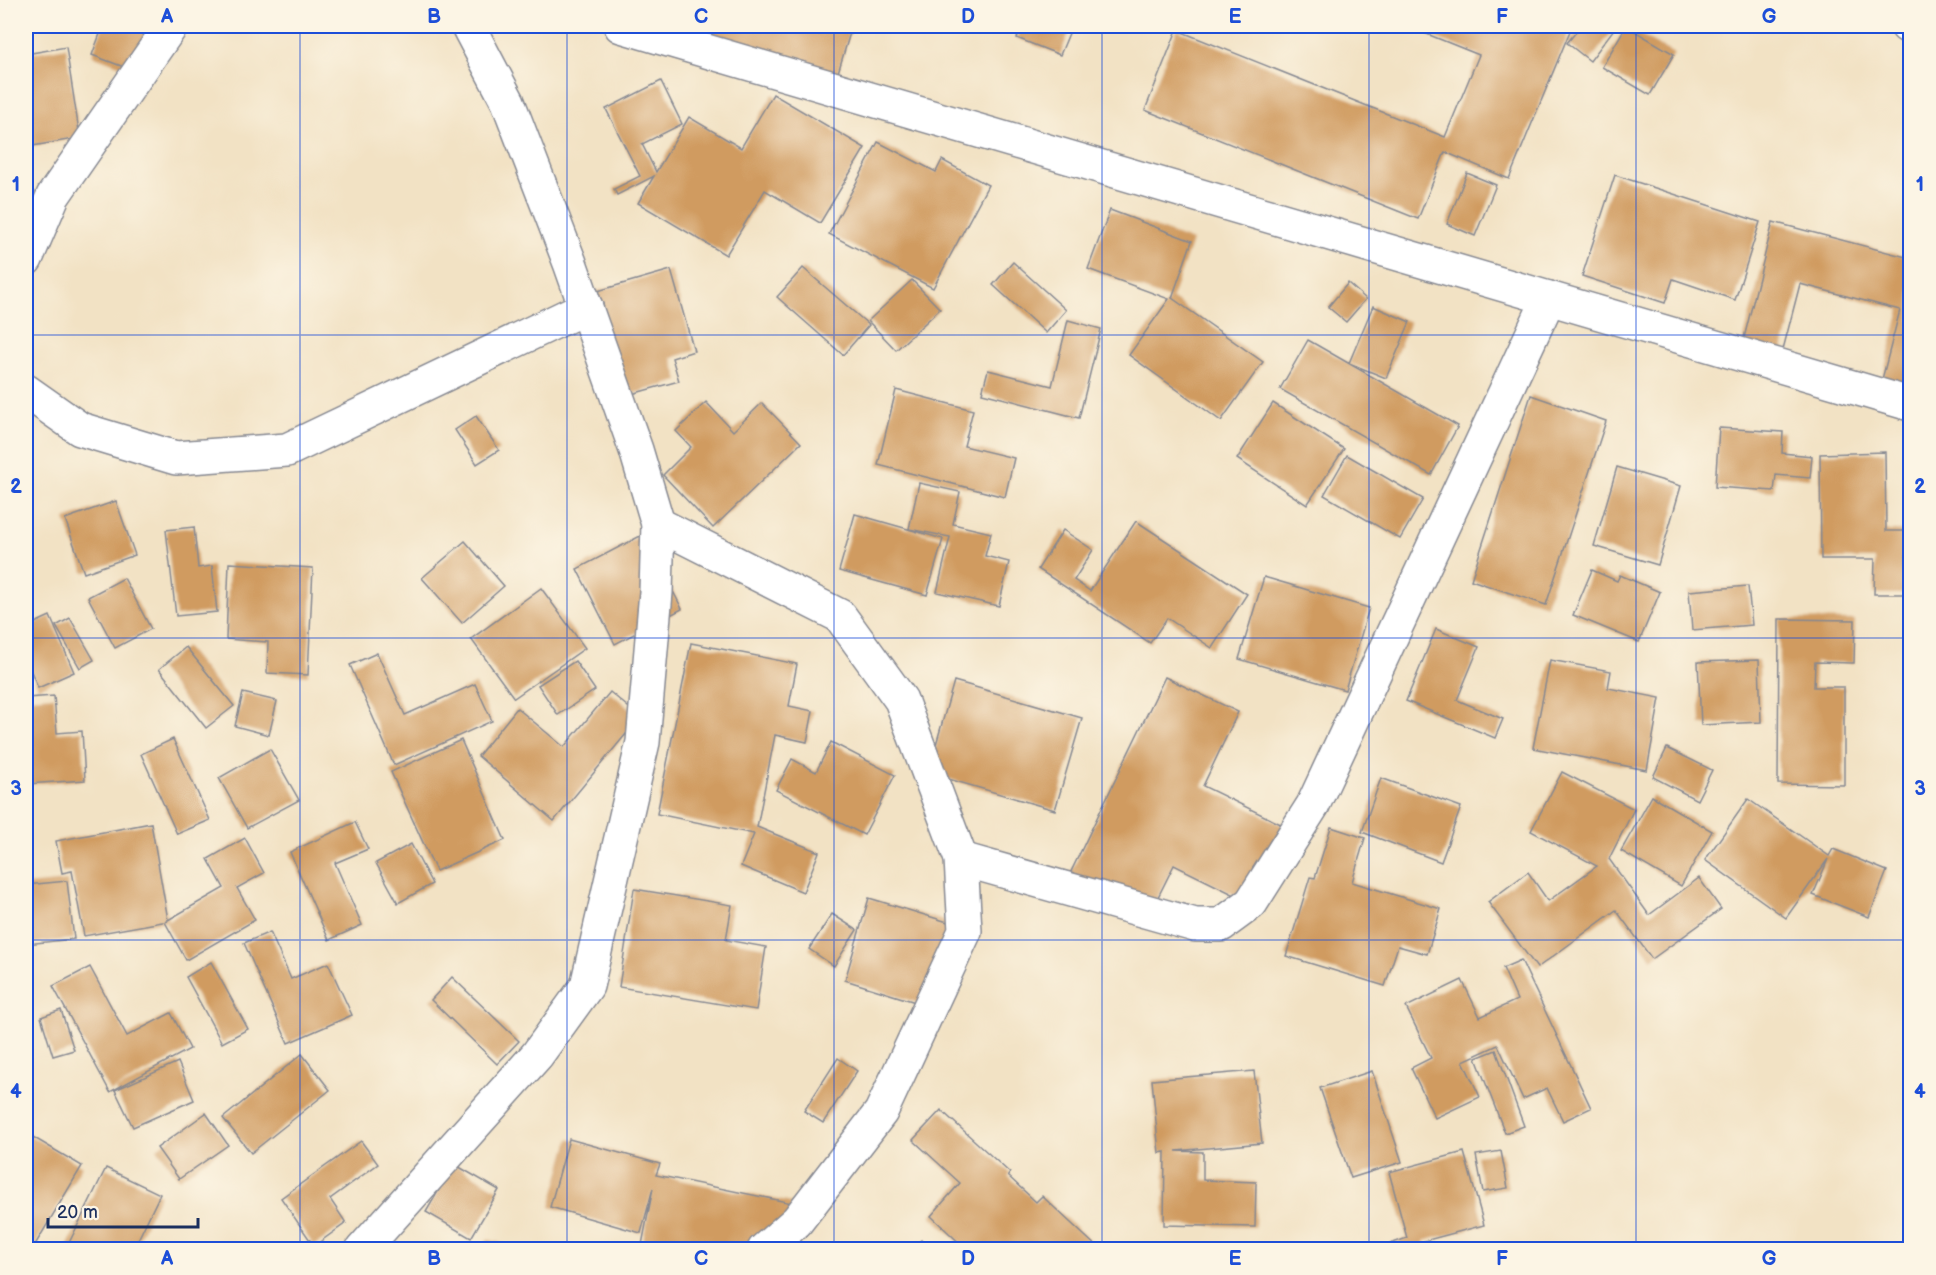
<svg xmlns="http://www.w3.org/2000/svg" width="1936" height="1275" viewBox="0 0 1936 1275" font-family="'Balsamiq Sans',sans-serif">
  <rect width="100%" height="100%" fill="#fcf5e5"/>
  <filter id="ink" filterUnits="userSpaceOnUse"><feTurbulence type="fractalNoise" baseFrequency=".0167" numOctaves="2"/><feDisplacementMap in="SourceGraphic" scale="12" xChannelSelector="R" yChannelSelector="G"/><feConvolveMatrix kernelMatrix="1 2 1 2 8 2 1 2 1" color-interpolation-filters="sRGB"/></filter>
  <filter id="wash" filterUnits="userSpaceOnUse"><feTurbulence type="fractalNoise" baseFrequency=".008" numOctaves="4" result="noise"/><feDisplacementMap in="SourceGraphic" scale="24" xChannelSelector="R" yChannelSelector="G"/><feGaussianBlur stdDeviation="1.35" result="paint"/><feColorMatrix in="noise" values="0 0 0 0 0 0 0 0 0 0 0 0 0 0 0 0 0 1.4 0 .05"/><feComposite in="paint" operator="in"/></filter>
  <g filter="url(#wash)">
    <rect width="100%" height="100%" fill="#f2e2c4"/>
    <g id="blocks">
      <g fill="#d09b61">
        <polygon points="103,26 149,26 132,70 92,55"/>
        <polygon points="663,26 708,26 703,41"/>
        <polygon points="715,26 852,26 837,76 711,37"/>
        <polygon points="1022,26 1072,26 1060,55 1017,38"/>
        <polygon points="1407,26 1572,26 1509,179 1445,152 1418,219 1145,110 1177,30 1445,137 1479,55"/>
        <polygon points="1581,26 1610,26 1614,29 1590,61 1567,43"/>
        <polygon points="1626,26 1674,54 1650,95 1602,67"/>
        <polygon points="66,47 80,138 26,147 26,54"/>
        <polygon points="661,81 682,124 642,144 656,172 689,117 741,148 773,94 865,148 820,223 765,190 726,255 638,203 654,176 617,195 614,189 640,176 606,109"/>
        <polygon points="878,142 936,172 942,160 988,185 933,288 829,234"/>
        <polygon points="1467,173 1496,185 1475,236 1447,224"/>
        <polygon points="1615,175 1760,222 1735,300 1673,279 1665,303 1582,276"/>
        <polygon points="1110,210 1192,241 1172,298 1263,362 1221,421 1129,355 1169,299 1088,269"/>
        <polygon points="1773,222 1910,258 1910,399 1879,391 1900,310 1800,284 1780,361 1741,350"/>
        <polygon points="1013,262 1066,310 1046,333 993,285"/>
        <polygon points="803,268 869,325 843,355 777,297"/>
        <polygon points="671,270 694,351 672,358 679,381 617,398 587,294"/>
        <polygon points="912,280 940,309 896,350 868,321"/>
        <polygon points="1348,283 1366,299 1346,322 1328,307"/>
        <polygon points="1373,306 1410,322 1386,378 1349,363"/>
        <polygon points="1068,320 1101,329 1079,418 982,393 988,370 1052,386"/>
        <polygon points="1308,340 1458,426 1431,475 1280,389"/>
        <polygon points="896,390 973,410 964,446 1014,458 1005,497 878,465"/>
        <polygon points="1531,395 1606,421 1546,605 1471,580"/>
        <polygon points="706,402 733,431 762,403 801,443 713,528 663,475 691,447 676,431"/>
        <polygon points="1273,403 1344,449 1307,505 1237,459"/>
        <polygon points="476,416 499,450 477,464 455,430"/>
        <polygon points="1719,428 1783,432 1782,453 1812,456 1810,478 1776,475 1774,491 1715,487"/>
        <polygon points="1885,452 1886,531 1906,531 1907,594 1874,594 1875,559 1821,559 1820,454"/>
        <polygon points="1347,455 1423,499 1400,539 1324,495"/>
        <polygon points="1617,467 1681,486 1658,565 1594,546"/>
        <polygon points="919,483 960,492 953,524 991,533 985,556 1009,562 999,606 937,592 950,537 909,529"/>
        <polygon points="116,501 135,555 84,573 65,519"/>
        <polygon points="855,514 943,539 927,595 839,571"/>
        <polygon points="1136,521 1247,594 1212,648 1167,618 1150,643 1038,569 1063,530 1093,550 1074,580 1090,591"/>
        <polygon points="194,527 198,568 212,566 217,612 176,616 166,530"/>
        <polygon points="644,534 682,609 615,644 577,569"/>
        <polygon points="465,541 504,586 462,623 422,578"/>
        <polygon points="229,563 313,568 308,675 267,673 268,642 226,639"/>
        <polygon points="1592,570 1617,581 1620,575 1660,592 1639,642 1573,615"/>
        <polygon points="1264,577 1369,608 1345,690 1239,659"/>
        <polygon points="124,578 151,629 115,648 88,597"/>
        <polygon points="1748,586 1752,625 1692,630 1689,591"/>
        <polygon points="541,588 585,648 514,698 471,639"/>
        <polygon points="50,616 74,672 38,688 26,659 26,627"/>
        <polygon points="70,618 94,660 80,668 56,626"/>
        <polygon points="1779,619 1855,620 1854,663 1815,662 1814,687 1844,687 1844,785 1778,784"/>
        <polygon points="1436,629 1479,647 1457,700 1503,719 1495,738 1406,701"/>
        <polygon points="691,643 797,664 789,706 813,711 807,742 775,735 757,827 819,852 803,892 741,866 754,834 657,814"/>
        <polygon points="186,647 234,706 206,728 159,669"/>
        <polygon points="377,653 405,715 475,684 492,721 394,765 350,665"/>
        <polygon points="1550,660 1611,671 1608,688 1660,698 1647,770 1533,748"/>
        <polygon points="1759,660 1761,722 1701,725 1698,662"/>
        <polygon points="575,661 595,690 558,715 538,685"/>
        <polygon points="1165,677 1238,712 1203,786 1295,831 1259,907 1174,865 1147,919 1067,880"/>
        <polygon points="954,681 1082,718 1055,810 928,773"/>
        <polygon points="610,692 640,717 554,821 478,756 517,708 564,747"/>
        <polygon points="243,693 277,701 269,735 235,726"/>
        <polygon points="54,696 57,733 82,731 85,780 26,784 26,698"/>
        <polygon points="173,739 210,820 177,834 141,754"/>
        <polygon points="461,740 505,840 436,871 391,772"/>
        <polygon points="831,742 895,775 864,835 776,790 792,759 816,772"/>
        <polygon points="1667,748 1712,770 1697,800 1653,777"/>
        <polygon points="270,749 299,800 247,828 219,778"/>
        <polygon points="1562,772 1634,809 1609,859 1649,915 1699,878 1721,909 1652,959 1616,910 1537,968 1488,902 1528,872 1548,901 1597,866 1531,831"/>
        <polygon points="1381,778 1461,807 1441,862 1362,832"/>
        <polygon points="1652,796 1712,831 1681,886 1621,851"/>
        <polygon points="1748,799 1829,856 1833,849 1887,871 1869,917 1813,895 1828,859 1786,918 1705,860"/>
        <polygon points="355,822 368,849 335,863 362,925 329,940 290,852"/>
        <polygon points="151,823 168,920 224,888 208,859 245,838 264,873 237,888 255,920 186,960 165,922 168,921 84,936 72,871 62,873 56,841"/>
        <polygon points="1331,827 1365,838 1352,882 1441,909 1427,954 1398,946 1385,986 1286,956 1310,877 1315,878"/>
        <polygon points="411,844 432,884 398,903 376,863"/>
        <polygon points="67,881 74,939 26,944 26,885"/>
        <polygon points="634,889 732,905 726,940 766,947 756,1010 619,987"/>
        <polygon points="869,898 951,923 925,1005 845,980"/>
        <polygon points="832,914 857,930 834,966 809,949"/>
        <polygon points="270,932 291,979 328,963 352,1015 288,1043 244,943"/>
        <polygon points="1521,960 1591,1108 1563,1121 1547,1088 1523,1099 1498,1045 1463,1061 1480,1097 1435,1118 1411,1068 1431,1058 1406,1007 1462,980 1480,1017 1517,1000 1503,968"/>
        <polygon points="211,962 248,1029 222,1043 186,977"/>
        <polygon points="90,967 127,1036 171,1013 190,1049 110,1092 53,986"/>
        <polygon points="452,977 519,1041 497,1064 431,1000"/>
        <polygon points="61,1010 74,1050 53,1056 41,1017"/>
        <polygon points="1496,1050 1524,1126 1505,1133 1476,1058"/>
        <polygon points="26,1052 29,1053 28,1084 26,1084"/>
        <polygon points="302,1054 330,1090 251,1153 223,1118"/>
        <polygon points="838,1058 857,1071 823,1123 804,1111"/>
        <polygon points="178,1062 194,1100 133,1127 115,1090"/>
        <polygon points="1254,1071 1262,1143 1176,1151 1203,1152 1203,1180 1256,1182 1255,1227 1164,1225 1165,1152 1159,1153 1152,1080"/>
        <polygon points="1372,1071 1402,1162 1351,1178 1320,1088"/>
        <polygon points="941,1110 1010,1173 1008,1176 1036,1202 1042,1196 1100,1250 967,1250 931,1216 960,1183 913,1140"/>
        <polygon points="206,1113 228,1145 179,1179 157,1148"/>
        <polygon points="26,1133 82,1166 32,1250 26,1250"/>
        <polygon points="569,1139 660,1164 656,1175 792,1203 783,1250 641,1250 653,1188 641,1233 550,1207"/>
        <polygon points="361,1141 378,1164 330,1199 346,1223 314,1246 281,1198"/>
        <polygon points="1501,1151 1508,1188 1483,1192 1476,1155"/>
        <polygon points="1464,1152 1484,1225 1424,1241 1427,1250 1383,1250 1382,1247 1407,1238 1389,1172"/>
        <polygon points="454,1164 499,1190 471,1238 426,1212"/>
        <polygon points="106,1168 160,1194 133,1250 71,1250 67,1247"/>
        <polygon points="487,1239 519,1249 519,1250 484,1250"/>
        <polygon points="921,1240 929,1250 908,1250"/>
      </g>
    </g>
  </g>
  <g filter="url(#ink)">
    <use href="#blocks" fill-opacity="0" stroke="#868891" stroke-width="1.5"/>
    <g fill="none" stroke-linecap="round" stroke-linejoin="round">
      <g stroke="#868891" stroke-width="36">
        <g id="minor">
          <polyline points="621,26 1910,404"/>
          <polyline points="1907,26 1910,27"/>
          <polyline points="26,259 53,196 171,26"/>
          <polyline points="26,391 80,429 176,458 287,450 586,307"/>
          <polyline points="658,524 840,616 901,700 961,859 965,931 881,1112 797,1221 764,1250"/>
          <polyline points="961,859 1195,925 1221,925 1251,903 1313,805 1549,298"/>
          <polyline points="362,1250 537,1055 587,986 643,742 656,592 658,524 636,450 570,263 508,102 468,26"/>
        </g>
      </g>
      <use href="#minor" stroke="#fff" stroke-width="33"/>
    </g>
  </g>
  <path fill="none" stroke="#1d4ed8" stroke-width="1.5" stroke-opacity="0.55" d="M300 26V1250M567 26V1250M834 26V1250M1102 26V1250M1369 26V1250M1636 26V1250M26 335H1910M26 638H1910M26 940H1910"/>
  <rect width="1936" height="1275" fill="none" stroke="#fcf5e5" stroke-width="66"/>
  <path d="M48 1218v9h150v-9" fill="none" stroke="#1b2f5e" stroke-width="3"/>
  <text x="57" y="1218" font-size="18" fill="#1b2f5e" stroke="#fcf5e5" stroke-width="4.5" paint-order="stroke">20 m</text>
  <rect x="33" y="33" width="1870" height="1209" fill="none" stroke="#1d4ed8" stroke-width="2"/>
  <g font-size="20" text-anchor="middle" font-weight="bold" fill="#1d4ed8">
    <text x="167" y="23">A</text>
    <text x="434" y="23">B</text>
    <text x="701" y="23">C</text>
    <text x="968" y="23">D</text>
    <text x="1235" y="23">E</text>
    <text x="1502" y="23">F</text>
    <text x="1769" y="23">G</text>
    <text x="16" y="191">1</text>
    <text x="1920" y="191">1</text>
    <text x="16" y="493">2</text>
    <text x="1920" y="493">2</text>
    <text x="16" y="795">3</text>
    <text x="1920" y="795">3</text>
    <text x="16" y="1098">4</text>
    <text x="1920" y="1098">4</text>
    <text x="167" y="1265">A</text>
    <text x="434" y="1265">B</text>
    <text x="701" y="1265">C</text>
    <text x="968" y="1265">D</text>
    <text x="1235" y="1265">E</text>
    <text x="1502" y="1265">F</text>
    <text x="1769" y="1265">G</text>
  </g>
</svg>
